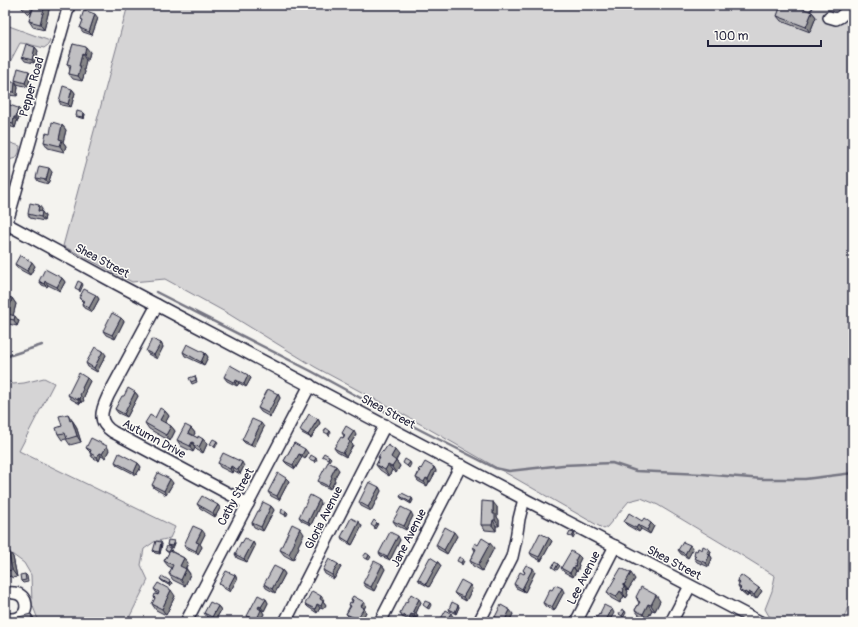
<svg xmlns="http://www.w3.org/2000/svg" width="858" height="627" viewBox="0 0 858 627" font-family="Pangolin,sans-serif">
  <rect width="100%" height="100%" fill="#f4f3ef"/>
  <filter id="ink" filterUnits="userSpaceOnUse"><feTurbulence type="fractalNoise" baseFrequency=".025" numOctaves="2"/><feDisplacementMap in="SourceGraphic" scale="8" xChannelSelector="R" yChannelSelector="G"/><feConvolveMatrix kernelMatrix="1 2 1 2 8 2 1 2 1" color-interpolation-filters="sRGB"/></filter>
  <g filter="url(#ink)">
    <g fill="#d5d4d5" stroke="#7c7b88">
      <polygon points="128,5 853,5 853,592 844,618 847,622 781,622 769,616 765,609 772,591 775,576 738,553 658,505 641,498 629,501 607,527 604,529 408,417 315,367 227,313 165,279 132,282 63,246"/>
      <polygon points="9,26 50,41 48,45 44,48 28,44 20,43 10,62 5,75 5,27"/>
      <polygon points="5,141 20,146 19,153 16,158 5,161"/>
      <polygon points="44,378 54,383 19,451 175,527 170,538 154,542 144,549 141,565 148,580 127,622 39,622 32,604 31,575 24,563 9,552 5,553 5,379 13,384 24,383"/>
    </g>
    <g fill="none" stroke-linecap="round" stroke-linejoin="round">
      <g stroke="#757582" stroke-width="2.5">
        <polyline points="156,292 311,371 401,420 495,468 509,471 563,465 612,463 636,471 702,474 763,479 805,479 853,473"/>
        <polyline points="5,357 42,345"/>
      </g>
      <g stroke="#22223b" stroke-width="14">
        <g id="minor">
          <polyline points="804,5 805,6 807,5"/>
          <polyline points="829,17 836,19 840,17 853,6"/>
          <polyline points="5,222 9,215 69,5"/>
          <polyline points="5,223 119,285 524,499 760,622"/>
          <path d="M157 305 108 396C101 411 97 422 113 432L248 504"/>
          <path d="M5 594C8 593 11 592 14 593 28 594 30 613 18 618 14 619 9 619 5 620"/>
          <polyline points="186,622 310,385"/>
          <polyline points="285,622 385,425"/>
          <polyline points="380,622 461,465"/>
          <polyline points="479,622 512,557 516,539 519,519 524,499"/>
          <polyline points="576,622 615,546"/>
          <polyline points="671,622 690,586"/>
        </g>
      </g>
      <use href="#minor" stroke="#fdfcf7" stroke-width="11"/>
    </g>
    <g fill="#a5a4a7" stroke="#22223b">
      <polygon points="19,5 46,5 49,10 44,30 33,27 29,21 32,10 28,14"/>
      <polygon points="812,12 816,17 810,32 781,21 777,16"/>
      <polygon points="98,18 92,35 83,32 80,28 83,21 81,19"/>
      <polygon points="73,44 90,52 88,60 86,60 84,70 85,72 82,81 73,79 69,74 70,69 67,64"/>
      <polygon points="35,47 38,51 34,63 25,61 22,57"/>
      <polygon points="29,71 31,74 28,87 17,84 15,80"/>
      <polygon points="15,82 18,86 17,96 8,95 5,91"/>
      <polygon points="72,89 75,93 71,107 61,105 59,101"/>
      <polygon points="5,111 21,111 18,121 17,121 15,128 5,125"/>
      <polygon points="84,113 85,114 84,119 78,117 76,116"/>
      <polygon points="62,125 66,130 63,142 66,146 64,152 48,148 44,142 50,134"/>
      <polygon points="52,172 48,184 38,181 36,178"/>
      <polygon points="42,209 41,212 45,216 44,221 30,218 28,214"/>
      <polygon points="15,264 35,266 30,275 17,268"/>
      <polygon points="62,278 65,282 60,291 48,285 47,287 42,285 39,281"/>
      <polygon points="96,295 99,299 92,312 84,308 82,304 83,302 79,298"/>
      <polygon points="5,297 12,298 16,304 13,315 19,321 17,326 5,323"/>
      <polygon points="121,318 124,321 115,339 106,335 103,331"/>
      <polygon points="161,343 163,347 157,359 148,354 146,351"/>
      <polygon points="183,352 205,353 208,357 204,365 185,356"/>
      <polygon points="106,355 97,372 88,367 86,363"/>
      <polygon points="248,375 251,378 246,387 239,383 237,386 227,381 224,377"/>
      <polygon points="195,376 197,382 192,384 191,382"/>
      <polygon points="87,378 90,381 85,391 86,392 83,399 84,400 82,403 81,402 80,404 71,399 68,395"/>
      <polygon points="135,392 138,396 127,417 118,413 115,409 124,396"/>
      <polygon points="278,394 280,398 270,417 261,412 258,408"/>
      <polygon points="165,411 169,416 165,423 171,426 175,431 170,441 149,429 145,423"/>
      <polygon points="318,419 320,423 311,438 302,433 300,430"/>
      <polygon points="72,420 76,426 81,442 70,445 66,439 62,440 58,434 62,426"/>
      <polygon points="264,427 254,447 245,443 242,440"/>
      <polygon points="191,428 195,433 193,436 198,438 203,439 207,444 203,453 197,450 195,448 193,452 181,446 177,440"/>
      <polygon points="342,433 356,435 351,443 353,445 346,457 337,452 334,448 344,436"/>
      <polygon points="294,443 308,453 305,459 302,457 295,469 287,464 284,461"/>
      <polygon points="86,448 109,450 105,458 101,456 99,461 92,457 90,453 90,452"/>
      <polygon points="383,452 399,455 396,461 400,466 396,473 392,470 389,476 380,470 376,465 379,459 378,457"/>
      <polygon points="115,462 138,463 141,467 136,475 117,465"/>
      <polygon points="218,463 244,466 240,474 233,470 232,473 220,467"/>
      <polygon points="434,467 436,471 430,482 429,482 427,486 418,481 416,478 419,471 418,470 421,469"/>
      <polygon points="339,470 334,479 335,481 330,489 320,484 318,481"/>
      <polygon points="289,481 279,500 271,496 268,492"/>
      <polygon points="173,483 166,495 154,488 152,485"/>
      <polygon points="379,487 381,491 371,511 361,506 359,502"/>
      <polygon points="400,496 413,500 411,504 401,498"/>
      <polygon points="319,500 321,503 311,525 302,521 299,517"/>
      <polygon points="197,504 218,505 220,508 215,517 200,508"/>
      <polygon points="271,506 274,510 263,531 254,527 252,523 259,511"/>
      <polygon points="497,507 497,517 499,520 499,526 496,526 496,531 485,530 481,525"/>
      <polygon points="413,516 406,530 396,525 393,521"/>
      <polygon points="642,521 651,523 654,526 650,534 641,529 639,532 627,525 624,522"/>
      <polygon points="362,526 352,545 343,541 341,537"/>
      <polygon points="205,534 200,544 202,547 198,554 186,549 184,545"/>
      <polygon points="304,534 298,546 299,547 293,560 284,555 280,550"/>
      <polygon points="457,536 447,554 438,549 436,545"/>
      <polygon points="400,540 390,560 381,556 379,553"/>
      <polygon points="174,541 175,543 173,548 168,546 167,545"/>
      <polygon points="552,541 541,561 532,556 530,553"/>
      <polygon points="253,542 255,546 247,562 237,558 235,554"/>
      <polygon points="162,544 160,554 155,553 153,551"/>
      <polygon points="478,545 494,548 482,571 473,566 470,561 475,551 473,547"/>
      <polygon points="693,549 688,558 681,554 678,550"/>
      <polygon points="709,549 711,552 710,555 712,558 709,567 697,562 694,558 695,557 694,555 697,551"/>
      <polygon points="5,550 8,550 13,557 17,577 12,578 11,576 5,578"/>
      <polygon points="165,550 172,550 171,551 184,558 188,563 186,568 190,574 185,586 173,580 169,574 172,568 168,566 164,561 169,553 166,551"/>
      <polygon points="578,555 581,558 578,564 579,565 578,568 578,569 577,572 576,571 573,577 564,572 561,568"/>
      <polygon points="438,562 441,566 429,587 420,582 418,579"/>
      <polygon points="382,565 385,569 374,591 366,587 363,583"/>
      <polygon points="341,567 334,579 325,574 323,570"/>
      <polygon points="282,570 285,574 275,593 266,588 264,584"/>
      <polygon points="523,570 535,572 525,592 516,588 514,584 525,573"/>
      <polygon points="25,574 27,576 28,582 23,583 21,581"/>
      <polygon points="235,575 237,579 230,592 222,587 219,584"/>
      <polygon points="160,579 172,583 170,586 162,581"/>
      <polygon points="635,579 628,590 627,590 628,592 627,593 628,595 626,598 624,596 620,603 611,598 607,592"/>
      <polygon points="737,580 759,588 762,591 756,599 752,596 751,597 748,595 747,597 742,593 739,590 740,589 738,586 739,584"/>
      <polygon points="470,585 472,589 466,601 457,596 454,593"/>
      <polygon points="154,589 175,596 166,615 156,610 152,604 155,599 154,597 158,595"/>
      <polygon points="552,590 564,592 554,611 545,606 543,603"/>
      <polygon points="636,597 660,601 655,611 652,610 647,619 639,615 635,610 639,603"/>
      <polygon points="266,599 268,603 264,611 262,610 261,610 264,614 259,622 254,622 249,620 247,616"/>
      <polygon points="351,599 366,605 364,609 366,612 361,622 358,622 349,617 346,614 350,606 349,605 352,603 352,601"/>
      <polygon points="324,600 323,601 326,605 323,609 320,608 317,613 308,607 305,604"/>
      <polygon points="407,602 421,602 416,613 418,616 416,619 414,618 412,621 402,617 400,613"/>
      <polygon points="458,605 459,607 456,614 450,611 449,609"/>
      <polygon points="218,606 221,610 215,621 207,617 204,613"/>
      <polygon points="513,614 509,622 500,622 498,621 495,617"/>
    </g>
    <g fill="#868688" stroke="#22223b">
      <polygon points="45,5 49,10 44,30 40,24"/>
      <polygon points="812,12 816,17 810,32 806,27"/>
      <polygon points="95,14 98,18 92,35 89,32"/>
      <polygon points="35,47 38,51 34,63 32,60"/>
      <polygon points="86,47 90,52 88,60 84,55"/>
      <polygon points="82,54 86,60 84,70 85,72 82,81 78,76 79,66"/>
      <polygon points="29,71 31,74 28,87 25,83"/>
      <polygon points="15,82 18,86 17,96 14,92"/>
      <polygon points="72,89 75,93 71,107 68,104"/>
      <polygon points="18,108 21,111 18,121 16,117"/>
      <polygon points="84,113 85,114 84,119 83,117"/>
      <polygon points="14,117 17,121 15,128 13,124"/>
      <polygon points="62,125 66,130 63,142 66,146 64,152 60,146 59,139"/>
      <polygon points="49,168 52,172 48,184 46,180"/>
      <polygon points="39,205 42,209 41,215 38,211"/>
      <polygon points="42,212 45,216 44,221 41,217"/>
      <polygon points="32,262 35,266 30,275 27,271"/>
      <polygon points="7,265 8,267 6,271 5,269"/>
      <polygon points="62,278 65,282 60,291 57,287"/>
      <polygon points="45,281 48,285 47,287 44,284"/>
      <polygon points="82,283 83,285 80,292 79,290"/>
      <polygon points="96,295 99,299 92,312 89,308"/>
      <polygon points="12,298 16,304 12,320 8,314"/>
      <polygon points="15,316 19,321 17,326 14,320"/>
      <polygon points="121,318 124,321 115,339 112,335"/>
      <polygon points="161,343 163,347 157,359 154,355"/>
      <polygon points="103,351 106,355 97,372 94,368"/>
      <polygon points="205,353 208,357 204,365 201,362"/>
      <polygon points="248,375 251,378 246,387 244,384"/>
      <polygon points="87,378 90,381 85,391 86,392 83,399 84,400 82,403 80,399 80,395 82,388"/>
      <polygon points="236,380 239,383 237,386 235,383"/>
      <polygon points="135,392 138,396 127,417 124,414"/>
      <polygon points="278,394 280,398 270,417 268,413"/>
      <polygon points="78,398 81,402 80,404 78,400"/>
      <polygon points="165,411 169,416 164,425 160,420"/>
      <polygon points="68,414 72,420 74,427 70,421"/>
      <polygon points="318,419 320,423 311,438 308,435"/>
      <polygon points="72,420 76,426 81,442 77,436"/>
      <polygon points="261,423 264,427 254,447 251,444"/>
      <polygon points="171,426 175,431 170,441 166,435"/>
      <polygon points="191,428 195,433 192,439 188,433"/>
      <polygon points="330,431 331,432 329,436 328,434"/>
      <polygon points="354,431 356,435 351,443 353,445 346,457 343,453 348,440"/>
      <polygon points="203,439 207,444 203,453 199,447"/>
      <polygon points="217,441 218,443 215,448 214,446"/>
      <polygon points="192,442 195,448 193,452 190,446"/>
      <polygon points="107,446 109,450 105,458 102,454"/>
      <polygon points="305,449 308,453 305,459 302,455"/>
      <polygon points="395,450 399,455 394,463 391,457"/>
      <polygon points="99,453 101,456 99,461 97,457"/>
      <polygon points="299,454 302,457 295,469 293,465"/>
      <polygon points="329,456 331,458 329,461 328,459"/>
      <polygon points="316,458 317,460 315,463 314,461"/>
      <polygon points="396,461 400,466 396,473 392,467"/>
      <polygon points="242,462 244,466 240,474 238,470"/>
      <polygon points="410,462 411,464 409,468 407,466"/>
      <polygon points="138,463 141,467 136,475 134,472"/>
      <polygon points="388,465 392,470 389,476 385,470"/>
      <polygon points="231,466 233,470 232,473 230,469"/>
      <polygon points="336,466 339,470 334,479 335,481 330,489 328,486 331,476"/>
      <polygon points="434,467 436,471 430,482 428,479"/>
      <polygon points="286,478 289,481 279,500 277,496"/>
      <polygon points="426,478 429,482 427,486 424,482"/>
      <polygon points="170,479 173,483 166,495 164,491"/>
      <polygon points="379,487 381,491 371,511 368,507"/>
      <polygon points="412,498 413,500 411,504 410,502"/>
      <polygon points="319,500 321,503 311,525 308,522"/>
      <polygon points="493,502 497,507 497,517 499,520 499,526 495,520 493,514"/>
      <polygon points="218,505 220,508 215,517 213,513"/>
      <polygon points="271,506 274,510 263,531 261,527"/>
      <polygon points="286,511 288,513 286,517 285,515"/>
      <polygon points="411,512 413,516 406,530 404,526"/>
      <polygon points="493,520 496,526 496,531 492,525"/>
      <polygon points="359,522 362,526 352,545 349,542"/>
      <polygon points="377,523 378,524 375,529 374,527"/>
      <polygon points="651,523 654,526 650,534 647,530"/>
      <polygon points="638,525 641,529 639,532 636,528"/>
      <polygon points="300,528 304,534 298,546 299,547 293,560 289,554 294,541"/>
      <polygon points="202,530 205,534 200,544 202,547 198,554 196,551 196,542"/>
      <polygon points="454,532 457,536 447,554 444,550"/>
      <polygon points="574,533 575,535 573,539 572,537"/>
      <polygon points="398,536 400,540 390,560 387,557"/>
      <polygon points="549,538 552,541 541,561 539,557"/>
      <polygon points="174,541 175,543 173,548 172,546"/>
      <polygon points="161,542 162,544 160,554 159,552"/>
      <polygon points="253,542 255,546 247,562 244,559"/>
      <polygon points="490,543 494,548 482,571 478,565"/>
      <polygon points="690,545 693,549 688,558 685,554"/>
      <polygon points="709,549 711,552 710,555 712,558 709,567 706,563 707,553"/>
      <polygon points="8,550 13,557 17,577 12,570"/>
      <polygon points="369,555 371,557 369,560 367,559"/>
      <polygon points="578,555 581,558 578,564 579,565 578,568 578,569 577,572 574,568 575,565 575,561"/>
      <polygon points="184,558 188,563 184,571 180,566"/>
      <polygon points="463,559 464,561 462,565 461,563"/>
      <polygon points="438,562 441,566 429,587 426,584"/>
      <polygon points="338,564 341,567 334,579 332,575"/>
      <polygon points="558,564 560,566 557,570 555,569"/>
      <polygon points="382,565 385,569 374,591 371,587"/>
      <polygon points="573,567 576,571 573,577 570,573"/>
      <polygon points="533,568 535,572 525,592 522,589"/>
      <polygon points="186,569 190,574 185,586 181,580"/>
      <polygon points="282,570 285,574 275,593 272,589"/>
      <polygon points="631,573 635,579 628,590 624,585"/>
      <polygon points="235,575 237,579 230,592 228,588"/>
      <polygon points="170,581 172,583 170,586 169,584"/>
      <polygon points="623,584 628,592 627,593 628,595 626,598 623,593"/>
      <polygon points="470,585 472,589 466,601 463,597"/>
      <polygon points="562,588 564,592 554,611 552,607"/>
      <polygon points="759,588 762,591 756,599 754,595"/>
      <polygon points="171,590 175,596 166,615 162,609"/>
      <polygon points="620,591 624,596 620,603 616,597"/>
      <polygon points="745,592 748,595 747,597 744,593"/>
      <polygon points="749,592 752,596 751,597 748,594"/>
      <polygon points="656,595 660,601 655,611 651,605"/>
      <polygon points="321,596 324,600 323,601 326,605 323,609 321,606 320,599"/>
      <polygon points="266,599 268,603 264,611 261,607"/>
      <polygon points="419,599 421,602 416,613 418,616 416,619 414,615 413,611"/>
      <polygon points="364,602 366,605 364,609 366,612 361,622 359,622 357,619 361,606"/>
      <polygon points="430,603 431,605 429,609 427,608"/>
      <polygon points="317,604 320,608 317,613 315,609"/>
      <polygon points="648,604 652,610 647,619 643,614"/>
      <polygon points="458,605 459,607 456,614 455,612"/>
      <polygon points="218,606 221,610 215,621 212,617"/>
      <polygon points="259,606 264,614 259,622 256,622 256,621 258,608"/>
      <polygon points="612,609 614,613 609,622 605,622"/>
      <polygon points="510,610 513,614 509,622 504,622"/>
      <polygon points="625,611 626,613 623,618 622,616"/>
      <polygon points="451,613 453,617 452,619 455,622 450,622 449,616"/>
      <polygon points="31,614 36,621 36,622 33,622"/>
      <polygon points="411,614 414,618 412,621 409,618"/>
    </g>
    <g fill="#c0bfc2" stroke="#22223b">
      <polygon points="21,5 27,5 24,8"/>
      <polygon points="29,5 45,5 40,24 29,21 34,6"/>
      <polygon points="781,5 794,5 812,12 806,27 777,16"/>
      <polygon points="84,10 95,14 89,32 80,28 83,20 81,19"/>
      <polygon points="26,44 35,47 32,60 22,57"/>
      <polygon points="73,44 86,47 84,55 82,54 79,66 81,66 78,76 69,74 71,65 67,64"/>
      <polygon points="18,68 29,71 25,83 15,80"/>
      <polygon points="6,82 15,82 14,92 5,91"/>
      <polygon points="63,86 72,89 68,104 59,101"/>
      <polygon points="7,104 18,108 16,117 14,117 13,124 5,122 5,111"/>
      <polygon points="77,111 84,113 83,117 76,116"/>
      <polygon points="52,122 62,125 59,139 62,140 60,146 44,142 46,133 50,134"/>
      <polygon points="39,166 49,168 46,180 36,178"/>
      <polygon points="30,203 39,205 38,211 42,212 41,217 28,214"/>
      <polygon points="20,255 32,262 27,271 15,264"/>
      <polygon points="5,264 7,265 5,269"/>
      <polygon points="45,269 62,278 57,287 45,281 44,284 39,281"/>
      <polygon points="78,281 82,283 79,290 75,288"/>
      <polygon points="84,289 96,295 89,308 82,304 84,301 79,298"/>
      <polygon points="5,297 12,298 8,314 15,316 14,320 5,318"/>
      <polygon points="112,313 121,318 112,335 103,331"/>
      <polygon points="152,339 161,343 154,355 146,351"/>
      <polygon points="187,344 205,353 201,362 183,352"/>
      <polygon points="95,347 103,351 94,368 86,363"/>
      <polygon points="230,365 248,375 244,384 236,380 235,383 224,377"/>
      <polygon points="79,373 87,378 82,388 83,389 80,395 81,396 80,399 78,398 78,400 68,395"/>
      <polygon points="195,376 196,380 191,382 189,378"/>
      <polygon points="128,388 135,392 124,414 115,409 122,396 124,396"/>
      <polygon points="268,389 278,394 268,413 258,408"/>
      <polygon points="160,408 165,411 160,420 171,426 166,435 145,423 150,415 155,418"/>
      <polygon points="68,414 70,421 72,420 77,436 67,439 65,433 58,434 56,428 62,426 59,416"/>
      <polygon points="309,414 318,419 308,435 300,430"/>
      <polygon points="252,419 261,423 251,444 242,440"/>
      <polygon points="185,425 191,428 188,433 198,438 198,436 203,439 199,447 193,445 194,443 192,442 190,446 177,440"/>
      <polygon points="346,426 354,431 348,440 350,442 343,453 334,448 341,437 343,438 345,435 342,433"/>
      <polygon points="326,428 330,431 328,434 324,432"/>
      <polygon points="91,438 107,446 102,454 99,453 97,457 90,453 91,450 86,448"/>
      <polygon points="213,439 217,441 214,446 210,444"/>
      <polygon points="294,443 305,449 302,455 299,454 293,465 284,461"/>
      <polygon points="388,445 395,450 391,457 396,461 392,467 388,465 385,470 376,465 380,458 378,457 382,451 383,452"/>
      <polygon points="119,453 138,463 134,472 115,462"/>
      <polygon points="223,453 242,462 238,470 231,466 230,469 218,463"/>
      <polygon points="324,453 329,456 328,459 322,456"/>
      <polygon points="311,455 316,458 314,461 309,459"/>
      <polygon points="405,459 410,462 407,466 403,463"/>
      <polygon points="328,462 336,466 331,476 332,477 328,486 318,481"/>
      <polygon points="425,462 434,467 428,479 426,478 424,482 416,478 420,471 418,470 420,468 421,469"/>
      <polygon points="158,473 170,479 164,491 152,485"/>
      <polygon points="278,473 286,478 277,496 268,492"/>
      <polygon points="369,482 379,487 368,507 359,502"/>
      <polygon points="402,493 412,498 410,502 400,496"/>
      <polygon points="310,495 319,500 308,522 299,517"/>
      <polygon points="202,496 218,505 213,513 197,504"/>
      <polygon points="482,501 493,502 493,514 495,514 495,520 493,520 492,525 481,525"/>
      <polygon points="263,502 271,506 261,527 252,523 258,511 259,511"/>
      <polygon points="401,507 411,512 404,526 393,521"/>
      <polygon points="282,509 286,511 285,515 281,513"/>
      <polygon points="629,513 642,521 644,518 651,523 647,530 638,525 636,528 624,522"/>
      <polygon points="351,518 359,522 349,542 341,537"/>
      <polygon points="374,520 377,523 374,527 371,525"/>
      <polygon points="292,524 300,528 294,541 295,542 289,554 280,550"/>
      <polygon points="193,526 202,530 196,542 199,543 196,551 184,545"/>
      <polygon points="445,527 454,532 444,550 436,545"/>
      <polygon points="390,532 398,536 387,557 379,553"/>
      <polygon points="570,532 574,533 572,537 568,536"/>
      <polygon points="540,533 549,538 539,557 530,553"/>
      <polygon points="245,538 253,542 244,559 235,554 241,542 242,543"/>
      <polygon points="482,538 490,543 478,565 470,561 476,549 473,547 475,543 478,545"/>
      <polygon points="168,540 174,541 172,546 167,545"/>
      <polygon points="156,541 161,542 159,552 153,551"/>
      <polygon points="683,542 690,545 685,554 678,550"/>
      <polygon points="167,546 171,548 169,552 165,550"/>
      <polygon points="703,546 709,549 707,553 710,554 706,563 694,558 696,556 694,555 695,550 697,551 698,548 702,550"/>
      <polygon points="5,550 8,550 12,570 7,571 7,569 5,569"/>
      <polygon points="170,551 184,558 180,566 186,569 181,580 169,574 173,565 164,561"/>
      <polygon points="571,551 578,555 575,561 576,561 575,565 576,565 574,568 573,567 570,573 561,568"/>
      <polygon points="366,553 369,555 367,559 363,557"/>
      <polygon points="430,557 438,562 426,584 418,579"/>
      <polygon points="459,557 463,559 461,563 457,561"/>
      <polygon points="329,559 338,564 332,575 323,570"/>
      <polygon points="374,561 382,565 371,587 363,583"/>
      <polygon points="555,562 558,564 555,569 552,567"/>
      <polygon points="526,565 533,568 522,589 514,584 520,572 524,574 525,572 523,570"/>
      <polygon points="274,566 282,570 272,589 264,584"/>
      <polygon points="621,568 631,573 624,585 623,584 623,585 624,586 623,589 624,589 623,593 620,591 616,597 607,592"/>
      <polygon points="226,571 235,575 228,588 219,584"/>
      <polygon points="25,574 26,580 21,581 20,575"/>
      <polygon points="741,575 759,588 754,595 749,592 748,594 745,592 744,593 739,590 741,588 738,586 740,583 737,580"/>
      <polygon points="162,576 170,581 169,584 160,579"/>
      <polygon points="461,580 470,585 463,597 454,593"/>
      <polygon points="158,583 171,590 162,609 152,604 155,598 154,597 155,594 158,595 159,592 154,589"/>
      <polygon points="555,585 562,588 552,607 543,603 550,589 552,590"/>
      <polygon points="641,587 656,595 651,605 648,604 643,614 635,610 640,602 637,600 638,599 636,597"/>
      <polygon points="312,591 321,596 320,599 323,601 321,606 317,604 315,609 305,604"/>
      <polygon points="411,594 419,599 413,611 415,612 414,615 411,614 409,618 400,613 406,601 407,602"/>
      <polygon points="258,595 266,599 261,607 259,606 258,608 261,610 256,621 247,616"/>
      <polygon points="353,596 364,602 361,606 364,608 357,619 346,614 351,606 349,605 350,602 352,603 353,600 351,599"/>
      <polygon points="425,601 430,603 427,608 423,605"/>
      <polygon points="210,602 218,606 212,617 204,613"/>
      <polygon points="452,602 458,605 455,612 449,609"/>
      <polygon points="501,605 510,610 504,622 495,617"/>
      <polygon points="604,605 612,609 605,622 593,622 594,620 593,619 595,616 597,617 599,614 600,615 601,613 600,613"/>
      <polygon points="622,609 625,611 622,616 619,614"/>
      <polygon points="446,610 451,613 449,616 452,618 450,622 439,622"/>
      <polygon points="31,614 33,622 11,622 11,619"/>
      <polygon points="318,618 323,621 322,622 316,622"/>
      <polygon points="632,618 639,622 630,622"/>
      <polygon points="297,619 304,622 296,622"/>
      <polygon points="694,620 698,622 692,622"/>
    </g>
  </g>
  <g text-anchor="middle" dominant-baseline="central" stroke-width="3" stroke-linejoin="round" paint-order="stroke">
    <g font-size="12" fill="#22223b" stroke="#fdfcf7">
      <text transform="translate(32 87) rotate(-74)">Pepper Road</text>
      <text transform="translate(102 261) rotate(28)">Shea Street</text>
      <text transform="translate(388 412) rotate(28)">Shea Street</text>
      <text transform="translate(154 439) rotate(28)">Autumn Drive</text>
      <text transform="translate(236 497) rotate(-62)">Cathy Street</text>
      <text transform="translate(324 518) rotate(-63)">Gloria Avenue</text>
      <text transform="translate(409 538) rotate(-63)">Jane Avenue</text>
      <text transform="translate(674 563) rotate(28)">Shea Street</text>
      <text transform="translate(584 578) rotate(-63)">Lee Avenue</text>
    </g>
  </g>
  <rect width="858" height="627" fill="none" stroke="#fdfcf7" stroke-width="20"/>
  <rect x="10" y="10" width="838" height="607" fill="none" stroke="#22223b" stroke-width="1.5" filter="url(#ink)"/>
  <path d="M708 40v6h113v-6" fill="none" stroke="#22223b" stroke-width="2"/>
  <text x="714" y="40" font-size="12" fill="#22223b" stroke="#fdfcf7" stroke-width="3" paint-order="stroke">100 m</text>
</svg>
